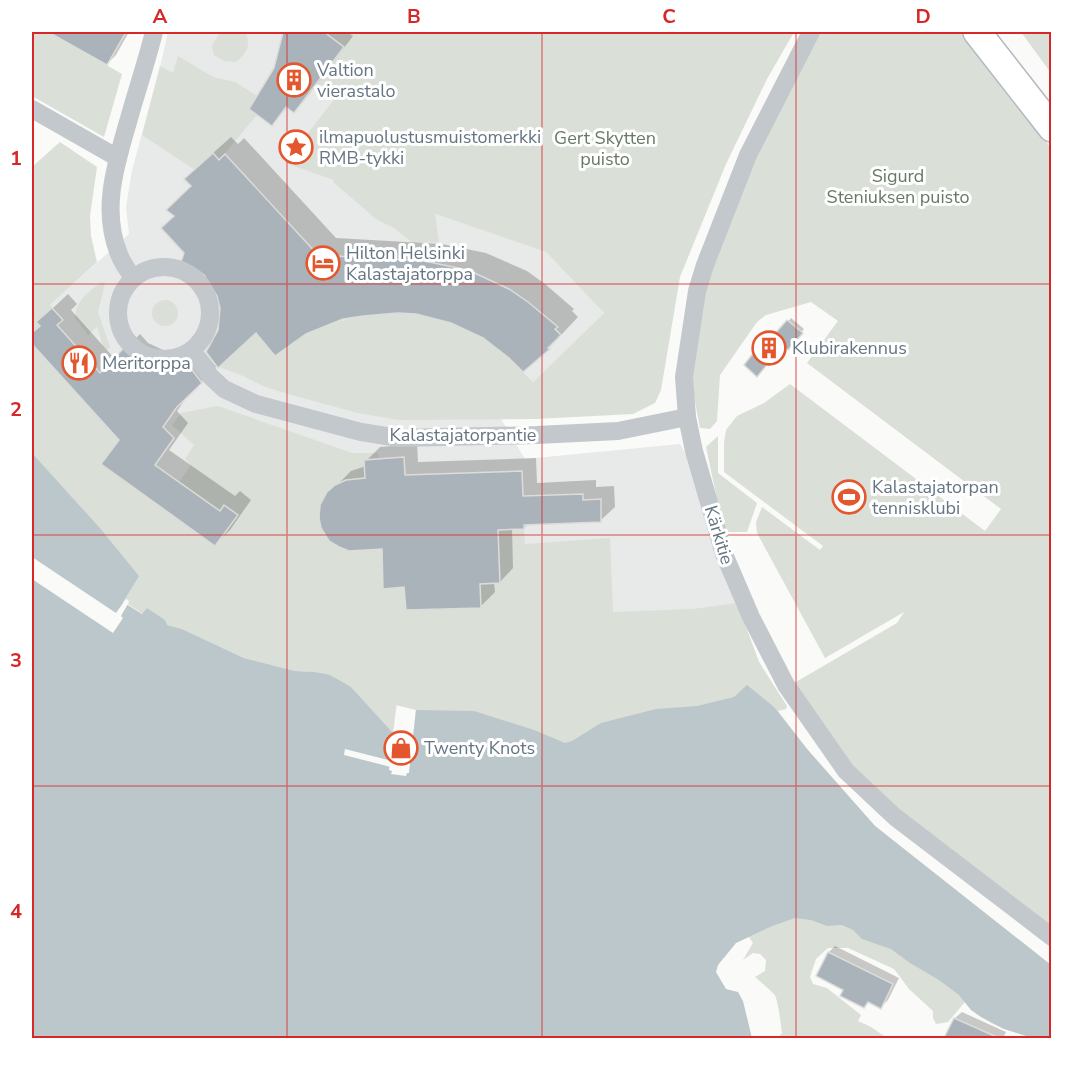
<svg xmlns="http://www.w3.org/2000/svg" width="1083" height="1070" viewBox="0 0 1083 1070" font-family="'Nunito Sans',sans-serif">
  <rect width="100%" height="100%" fill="#fafaf8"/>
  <polygon fill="#e8e9e9" points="168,32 355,32 374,46 286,163 546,252 604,313 533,382 501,419 525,459 680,444 687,456 704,516 759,662 765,672 416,710 397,705 393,733 364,702 139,576 32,453 32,321 129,234 126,207 132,170 158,76"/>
  <g fill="#dadfd7">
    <polygon points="32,32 48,32 122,74 104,137 32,96"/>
    <path d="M220 32H245C252 45 246 54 236 62L224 61 214 55 212 46Z"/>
    <path d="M324 32H794L767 79 726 164 680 277 661 390 655 403 633 414 535 419 399 420 358 413 288 394 263 386 243 376 219 367 256 333 290 344C349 308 425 300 485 340 503 352 517 367 533 382L604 313 546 252 435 214 439 242 413 243 394 228 376 219 333 182 334 180 285 163 335 98 317 83 344 47Z"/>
    <polygon points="813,32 961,32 1051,148 1051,929 890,803 854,770 789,686 897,623 904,612 825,658 757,533 756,522 762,507 820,550 823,546 724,472 724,443 726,430 737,416 764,403 790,384 985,531 1001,509 807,363 838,321 811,302 766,315 757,322 720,375 717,421 710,429 700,428 692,386 699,302 751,159"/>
    <polygon points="1021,32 1051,32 1051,73"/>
    <polygon points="178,56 213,77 235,82 257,96 253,100 257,115 219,160 213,153 195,170 142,135 160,66 173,73"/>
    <polygon points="60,142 97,167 90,216 91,236 97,262 50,305 52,308 37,322 40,326 32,333 32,167"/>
    <path d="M102 282 105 284 98 312 110 347 107 350 103 346 97 327 88 335 75 318C76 300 88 292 102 282Z"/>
    <circle cx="165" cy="313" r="13"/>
    <path d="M32 344 119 440 102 464 215 546 237 515 224 505 220 511 179 482 191 465 185 459 194 445 172 425 181 413 218 406 352 453H378L379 459 364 461 365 478C355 479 346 479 337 484 308 500 316 547 350 551 354 552 360 551 364 550L371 544H382L383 588 404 587 406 610 481 608 480 584 500 583 498 530 524 529 525 544 610 538 613 612 693 609 737 603 759 662 787 706 786 709 778 711 807 749 875 826 1051 965 511 799 407 773H409L416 710 396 705 393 733 351 687 315 672 295 671 244 658 182 629 167 625 147 608 143 614 123 601 99 527 32 453Z"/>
    <polygon points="718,436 718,473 757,503 747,532 724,532 706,447"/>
    <path d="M863 913 1004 1029C989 1022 975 1015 965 1002L948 1022 936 1024 933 1018V1011L909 989 894 969 848 948H828L816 959 810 977 813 984 827 988 861 1015 858 1021 871 1027 887 1038H778L782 1033C781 1026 778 998 774 994 768 988 762 983 755 977L765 971 766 960 760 954 753 953 743 960 753 943 749 937 735 943 724 958 722 923Z"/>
  </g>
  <polygon fill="#bbc7cb" points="32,453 99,527 139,576 123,602 142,614 147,608 165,620 167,625 182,629 244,658 295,671 315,672 330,675 351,687 393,733 389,770 392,771 391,774 406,776 407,773 409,773 416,710 474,711 534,730 565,743 572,741 601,723 656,709 697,706 734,697 747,685 774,707 807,749 875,826 1051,965 1051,1038 1032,1038 1004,1029 981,1017 971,1010 959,995 939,980 910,963 891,949 862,939 853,930 842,925 827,926 811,920 795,918 772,926 736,943 718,965 716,972 726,989 738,992 743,1001 752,1038 32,1038"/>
  <g fill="#fafaf8">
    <polygon points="32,557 116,613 126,599 128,600 129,602 121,616 123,618 113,633 32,579"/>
    <polygon points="345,749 392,761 391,767 344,755"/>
  </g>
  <g fill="#0003">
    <polygon points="51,32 129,32 116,55 107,64"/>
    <polygon points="284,32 291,32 305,42 307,39 296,32 347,32 353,36 304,101 294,111 288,106 272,124 276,69"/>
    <polygon points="231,137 238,144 244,138 336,238 442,244 486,253 527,271 545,284 574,309 572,311 578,317 549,348 523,370 510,357 484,337 452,321 416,312 362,314 256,330 219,330 221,307 218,295 205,274 185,253 175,216 204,161"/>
    <polygon points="68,294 77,304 71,310 115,359 140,334 148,343 172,354 194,355 204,352 216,367 190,392 177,411 188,423 169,450 235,496 240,491 251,500 230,530 215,544 32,342 32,335 41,325 38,322"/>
    <polygon points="791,318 804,329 788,348 783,344 757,375 766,339 769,336 773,339"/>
    <polygon points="417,444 418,462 536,458 537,483 596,480 596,487 614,486 615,507 601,520 529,523 524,528 512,528 513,568 500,582 494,582 495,592 481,606 406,585 383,548 329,493 351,471 366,466 366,461 380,447"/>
    <polygon points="835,946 899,978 888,1000 881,1007 870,1001 864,1007 845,989 829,952"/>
    <polygon points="962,1012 1006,1032 1003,1038 946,1038 955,1018"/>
  </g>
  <g fill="#aab3b9" stroke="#dcdcda" stroke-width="1.5">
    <polygon points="48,32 126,32 107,65"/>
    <polygon points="283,32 324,32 344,47 294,113 286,107 272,126 249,109 274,68"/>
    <polygon points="213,153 219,160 225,154 318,255 424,261 468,270 509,289 528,302 558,327 555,329 561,335 548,348 550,349 523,372 509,358 483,338 451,323 416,314 398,313 363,316 343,319 306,334 275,356 256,333 218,368 206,352 218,330 220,308 217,296 204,275 194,268 181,262 184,253 161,228 174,216 166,210 191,186 184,179"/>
    <polygon points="52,308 63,320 57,325 100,373 124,348 134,358 156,369 178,370 189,366 202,383 177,407 163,427 174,438 155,465 220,511 224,505 238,515 215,546 101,464 119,440 32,344 32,333 40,326 36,322"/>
    <polygon points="787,320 803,333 788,350 772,337"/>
    <polygon points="765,338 779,350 757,377 744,365"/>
    <polygon points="404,457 405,475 522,471 523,496 583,494 583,500 601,499 601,522 524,525 524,529 498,530 500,583 480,584 481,608 406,610 404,587 383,589 382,549 349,551 339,547 329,541 321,528 319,518 320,505 327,492 335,485 346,480 365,478 364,460"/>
    <polygon points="828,952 893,984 881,1009 868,1002 864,1008 840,996 843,990 816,976"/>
    <polygon points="954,1018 999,1038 944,1038"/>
  </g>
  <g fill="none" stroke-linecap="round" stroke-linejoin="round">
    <g stroke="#b3babf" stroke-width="30">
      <polyline id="secondary" points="977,32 1052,128"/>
    </g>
    <g stroke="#c3c8cc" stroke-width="18">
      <polyline points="811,32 748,155 705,265 697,291 684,377 687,417 694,451 724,554 751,617 786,685 846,771 895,817 1052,937"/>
      <polyline points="32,109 118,158"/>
      <circle cx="164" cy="313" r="46"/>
      <path d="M133 278C128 270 122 263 119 254 100 208 117 161 130 115 138 87 147 60 154 32"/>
      <polyline points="192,351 210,376 224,389 256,404 361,432 399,438 537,435 618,431 687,417"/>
    </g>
    <use href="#secondary" stroke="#fff" stroke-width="27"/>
  </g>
  <path fill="none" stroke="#d62828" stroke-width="1.5" stroke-opacity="0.55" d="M287 32V1038M542 32V1038M796 32V1038M32 284H1052M32 535H1052M32 786H1052"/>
  <defs>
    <g id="building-ring" transform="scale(1.725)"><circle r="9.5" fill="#fff" stroke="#e4572e" stroke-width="1.5"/><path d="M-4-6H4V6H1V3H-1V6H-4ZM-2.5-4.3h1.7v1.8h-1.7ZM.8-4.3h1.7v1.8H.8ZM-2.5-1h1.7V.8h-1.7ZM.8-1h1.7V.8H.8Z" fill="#e4572e"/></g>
    <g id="sight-ring" transform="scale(1.725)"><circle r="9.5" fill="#fff" stroke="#e4572e" stroke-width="1.5"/><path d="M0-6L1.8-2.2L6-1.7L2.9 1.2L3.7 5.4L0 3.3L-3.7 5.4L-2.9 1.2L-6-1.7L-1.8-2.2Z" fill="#e4572e"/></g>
    <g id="hotel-ring" transform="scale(1.725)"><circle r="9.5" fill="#fff" stroke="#e4572e" stroke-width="1.5"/><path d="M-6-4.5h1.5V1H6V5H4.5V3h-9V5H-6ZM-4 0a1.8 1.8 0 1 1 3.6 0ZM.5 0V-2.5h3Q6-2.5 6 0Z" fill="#e4572e"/></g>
    <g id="restaurant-ring" transform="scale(1.725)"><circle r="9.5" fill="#fff" stroke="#e4572e" stroke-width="1.5"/><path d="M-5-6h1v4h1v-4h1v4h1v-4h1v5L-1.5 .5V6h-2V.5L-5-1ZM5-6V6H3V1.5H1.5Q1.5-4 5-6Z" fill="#e4572e"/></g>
    <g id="stadium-ring" transform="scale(1.725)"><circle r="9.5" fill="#fff" stroke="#e4572e" stroke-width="1.5"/><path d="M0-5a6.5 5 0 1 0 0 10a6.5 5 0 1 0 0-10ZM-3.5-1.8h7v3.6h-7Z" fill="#e4572e"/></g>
    <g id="shop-ring" transform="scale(1.725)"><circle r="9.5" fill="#fff" stroke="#e4572e" stroke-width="1.5"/><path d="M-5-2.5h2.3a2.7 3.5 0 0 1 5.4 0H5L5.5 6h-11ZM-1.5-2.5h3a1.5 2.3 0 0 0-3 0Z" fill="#e4572e"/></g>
  </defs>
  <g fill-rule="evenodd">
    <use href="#building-ring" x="294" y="80"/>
    <use href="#sight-ring" x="296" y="147"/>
    <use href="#hotel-ring" x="323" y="263"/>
    <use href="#building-ring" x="769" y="348"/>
    <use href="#restaurant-ring" x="79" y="363"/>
    <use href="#stadium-ring" x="849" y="497"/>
    <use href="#shop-ring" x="401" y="748"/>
  </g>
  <g text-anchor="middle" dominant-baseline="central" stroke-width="6" stroke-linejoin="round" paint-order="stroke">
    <g font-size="18" fill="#657683" stroke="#fff" text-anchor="start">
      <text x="317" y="70">Valtion<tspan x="317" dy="21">vierastalo</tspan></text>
      <text x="319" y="137">ilmapuolustusmuistomerkki<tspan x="319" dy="21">RMB-tykki</tspan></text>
      <text x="346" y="253">Hilton Helsinki<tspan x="346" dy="21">Kalastajatorppa</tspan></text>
      <text x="792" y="348">Klubirakennus</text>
      <text x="102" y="363">Meritorppa</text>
      <text x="872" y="487">Kalastajatorpan<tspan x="872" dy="21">tennisklubi</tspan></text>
      <text x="424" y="748">Twenty Knots</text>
    </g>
    <g font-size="18" fill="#687a64" stroke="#fff">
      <text x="605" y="138">Gert Skytten<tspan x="605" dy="21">puisto</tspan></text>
      <text x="898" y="176">Sigurd<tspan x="898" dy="21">Steniuksen puisto</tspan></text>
    </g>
    <g font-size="18" fill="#657683" stroke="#fff">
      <text x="463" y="435">Kalastajatorpantie</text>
      <text transform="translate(719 535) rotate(73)">Kärkitie</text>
    </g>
  </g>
  <rect width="1083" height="1070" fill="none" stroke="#ffffff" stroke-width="66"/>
  <rect x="33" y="33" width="1017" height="1004" fill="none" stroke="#d62828" stroke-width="2"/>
  <g font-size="20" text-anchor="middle" font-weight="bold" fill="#d62828">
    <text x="160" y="23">A</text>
    <text x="414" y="23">B</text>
    <text x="669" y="23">C</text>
    <text x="923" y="23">D</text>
    <text x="16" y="165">1</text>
    <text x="16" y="416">2</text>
    <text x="16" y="667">3</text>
    <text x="16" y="918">4</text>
  </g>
</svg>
